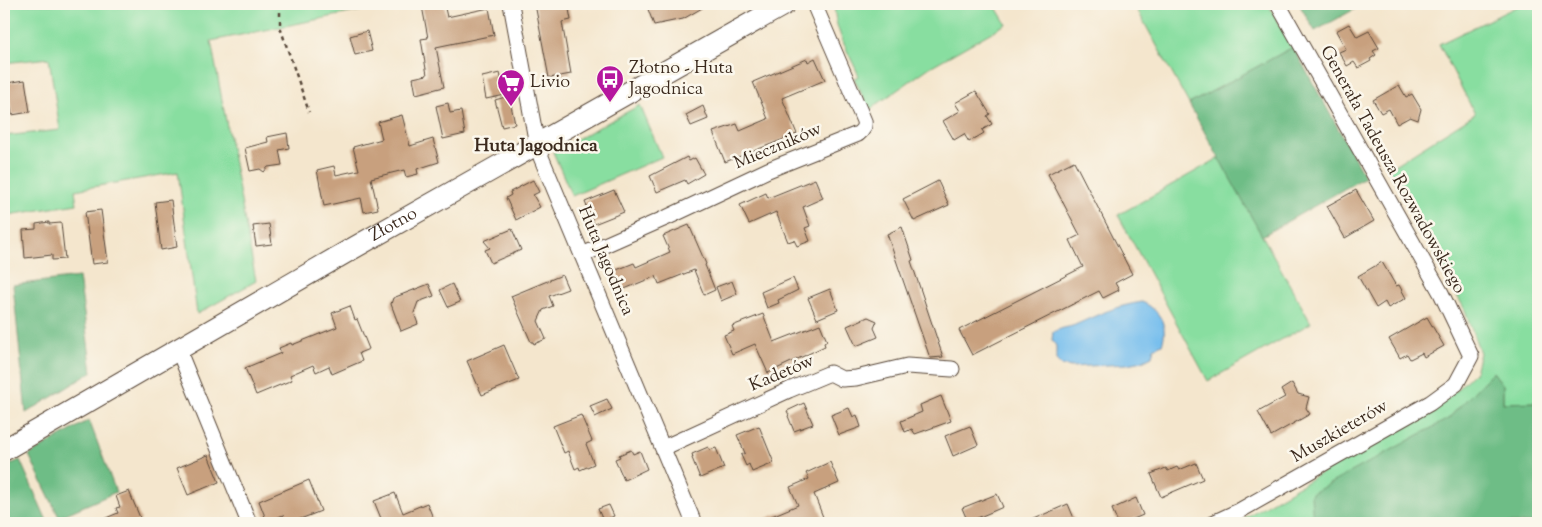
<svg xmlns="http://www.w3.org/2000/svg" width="1542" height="527" viewBox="0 0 1542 527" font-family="'Sorts Mill Goudy',serif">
  <rect width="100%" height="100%" fill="#fbf7ec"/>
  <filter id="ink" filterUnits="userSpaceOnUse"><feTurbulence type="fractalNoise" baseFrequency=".02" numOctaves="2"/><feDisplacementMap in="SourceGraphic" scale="10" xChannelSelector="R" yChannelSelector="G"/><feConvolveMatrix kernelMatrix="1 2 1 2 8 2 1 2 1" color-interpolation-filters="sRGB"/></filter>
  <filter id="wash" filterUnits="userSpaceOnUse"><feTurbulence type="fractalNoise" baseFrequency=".0096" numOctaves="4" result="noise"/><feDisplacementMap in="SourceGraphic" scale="20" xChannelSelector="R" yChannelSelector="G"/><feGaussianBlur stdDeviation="1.12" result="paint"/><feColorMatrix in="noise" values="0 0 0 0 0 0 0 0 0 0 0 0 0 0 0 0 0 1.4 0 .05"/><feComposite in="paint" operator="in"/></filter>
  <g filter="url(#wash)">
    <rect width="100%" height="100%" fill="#f4e6cd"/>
    <g fill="#88dea0" stroke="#62845f">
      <polygon points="4,4 394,4 211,41 256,281 197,314 178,172 75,190 77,204 8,215 4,214 4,136 60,130 49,58 4,63"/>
      <path d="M835 4H994L1006 24 930 67 869 110 854 78 859 76C850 55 832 26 835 4Z"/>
      <polygon points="1134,4 1268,4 1293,47 1189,104"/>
      <polygon points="1522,4 1538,4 1538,402 1503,403 1503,385 1493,372 1448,419 1312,494 1313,523 1247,523 1244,518 1445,401 1475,372 1480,353 1465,310 1388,169 1475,114 1439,44"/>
      <polygon points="640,105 662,157 572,196 553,152"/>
      <polygon points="1219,158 1311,323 1208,381 1118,215"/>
    </g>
    <g fill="#6ebd86" stroke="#547452">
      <polygon points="1299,4 1364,4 1315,31"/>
      <polygon points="1293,47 1365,177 1262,236 1189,104"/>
      <polygon points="79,277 92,372 26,413 13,285"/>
      <polygon points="1493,372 1503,385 1503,403 1538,402 1538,523 1313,523 1311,494 1448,419"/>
      <polygon points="89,420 116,492 59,517 29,455"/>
      <polygon points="20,460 48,523 9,523 4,509 4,467"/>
    </g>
    <path fill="#74bded" stroke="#587486" d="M1142 302C1159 309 1169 326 1162 344L1154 348 1152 356 1142 361 1127 364 1071 367 1061 365 1056 360V346L1052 340 1053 332C1063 327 1067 328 1075 325 1099 314 1116 306 1142 302Z"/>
    <g id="blocks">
      <g fill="#c8a07e">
        <polygon points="434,4 444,4 447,17 489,8 494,35 436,47 444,87 416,94 413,78 427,75 421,39 428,38 422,6"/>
        <polygon points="535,4 568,4 571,20 562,22 571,74 549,78"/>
        <polygon points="646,4 709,4 683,19 654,25"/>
        <polygon points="1349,24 1357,37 1369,31 1379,48 1373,51 1376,55 1370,59 1371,61 1358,68 1354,62 1347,66 1339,52 1346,49 1336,31"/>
        <polygon points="367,31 372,51 355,55 350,36"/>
        <polygon points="815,58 825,80 782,98 797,134 725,162 713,132 737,124 740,131 768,119 753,82 807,59 808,62"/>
        <polygon points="500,73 505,95 486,99 482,77"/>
        <polygon points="25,80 30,112 12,115 7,83"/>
        <polygon points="1399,85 1406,97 1412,94 1421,109 1418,120 1410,117 1397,124 1389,109 1381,113 1373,100"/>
        <polygon points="976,91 990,114 987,116 992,124 982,130 984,133 969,142 964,134 954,140 943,121 960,111 955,103"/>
        <polygon points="509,96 515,124 502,127 495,100"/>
        <polygon points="448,103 450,113 461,111 465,134 443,139 436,106"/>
        <polygon points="703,106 708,119 691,126 686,115"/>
        <polygon points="402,115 410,146 433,139 439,162 417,169 418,174 406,177 404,170 371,178 378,209 364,212 361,198 324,206 317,170 334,166 336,175 359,170 353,147 382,139 378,122"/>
        <polygon points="287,133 289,148 279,150 282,165 268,167 264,172 260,169 250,171 245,148 268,142 267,137"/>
        <polygon points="687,157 689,161 695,158 704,174 687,184 685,180 657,192 650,176"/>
        <polygon points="1074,161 1132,274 1115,283 1119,290 1103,298 1099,291 972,355 959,330 1083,267 1070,240 1080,235 1048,174"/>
        <polygon points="815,179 823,198 803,207 810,226 805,228 810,241 797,246 794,240 788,242 776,212 749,224 740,205 766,193 768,198"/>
        <polygon points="533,180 539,192 533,195 540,207 516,220 506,198 511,195 510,192"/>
        <polygon points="938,181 949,205 914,221 903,199"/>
        <polygon points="614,190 624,212 594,224 585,202"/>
        <polygon points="1356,190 1374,221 1345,238 1327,206"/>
        <polygon points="171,200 177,247 161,250 155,202"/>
        <polygon points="101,210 108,262 92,264 85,212"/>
        <polygon points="49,222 49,224 61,223 65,259 52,260 52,255 25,258 23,230 36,229 36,224"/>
        <polygon points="269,224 272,244 256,246 253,226"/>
        <polygon points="689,225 706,264 705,265 715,290 704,295 694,270 659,284 656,276 622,290 614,271 634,263 636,267 670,252 663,236"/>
        <polygon points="902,227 913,260 911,261 943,357 930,358 887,234"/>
        <polygon points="512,229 521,250 491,263 485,250 490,248 484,241"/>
        <polygon points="1382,262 1396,286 1399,285 1406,298 1388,308 1385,302 1376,308 1358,276"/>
        <polygon points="562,275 568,289 549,296 553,306 543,310 538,321 546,339 534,344 533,342 531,342 511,296"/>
        <polygon points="793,278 798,290 778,300 779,303 767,308 761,292"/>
        <polygon points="732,281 737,294 721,301 716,287"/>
        <polygon points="429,284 434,296 418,302 414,313 418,324 401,331 391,304 393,298"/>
        <polygon points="452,284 460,302 448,307 440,290"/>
        <polygon points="830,289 838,310 817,319 808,298"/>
        <polygon points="350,306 355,320 357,319 369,349 359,353 362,361 332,374 329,366 316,372 313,365 290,375 292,380 256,395 245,368 281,353 279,348 291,343 292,345 337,327 332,313"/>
        <polygon points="763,314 774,342 820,324 827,341 824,343 825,346 768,373 755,344 732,354 724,335 734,331 732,326"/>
        <polygon points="868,317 877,321 874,328 878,337 856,346 847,326"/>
        <polygon points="1427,317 1444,346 1424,357 1422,353 1410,359 1407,354 1400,358 1389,339"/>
        <polygon points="504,345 519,380 482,395 467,361"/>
        <polygon points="1292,383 1298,394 1309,397 1306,408 1310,414 1271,436 1258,412 1285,397 1281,390"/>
        <polygon points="941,396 951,421 915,434 912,429 905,432 901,421 922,412 920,405"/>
        <polygon points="607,399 612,409 595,417 590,406"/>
        <polygon points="804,403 813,424 794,431 788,416 789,415 787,411"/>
        <polygon points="849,408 853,417 857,415 861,427 839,435 831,415"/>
        <polygon points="581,415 592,441 586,444 594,464 580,470 579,467 575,469 568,451 564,453 553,426"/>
        <polygon points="759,426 774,463 752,472 749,464 746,466 741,455 745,453 737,435"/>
        <polygon points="970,426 978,445 953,456 945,436"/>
        <polygon points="708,447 710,450 716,448 724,468 700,478 692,458 693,457 692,454"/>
        <polygon points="631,450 633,454 640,451 647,469 624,480 615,459 620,457 619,455"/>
        <polygon points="208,455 219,482 188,495 177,468"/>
        <polygon points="830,462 839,483 814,494 823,517 822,518 824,523 755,523 798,505 790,487 809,479 806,473"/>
        <polygon points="1196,463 1203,479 1161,497 1151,474 1166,468 1168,471 1177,467 1179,470"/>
        <polygon points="309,480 321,511 290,523 286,523 283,515 267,522 259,501"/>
        <polygon points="129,491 141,520 134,523 94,523 118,513 116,508 120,507 116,496"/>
        <polygon points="395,493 403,513 427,503 435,523 379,523 382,521 374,501"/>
        <polygon points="997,494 1003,507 968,522 962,508"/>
        <polygon points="1136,498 1143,515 1124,523 1118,523 1112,509"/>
        <polygon points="1068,504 1076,523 1024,523"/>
        <polygon points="609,505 614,516 603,521 598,509"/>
      </g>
    </g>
  </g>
  <g filter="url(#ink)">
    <use href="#blocks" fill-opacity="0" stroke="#574638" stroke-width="1"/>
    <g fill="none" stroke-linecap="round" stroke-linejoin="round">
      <g stroke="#574638" stroke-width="17">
        <g id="street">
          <polyline points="511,4 537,145 541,157 694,523"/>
          <path d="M582 255 668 217 768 170 858 134C863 130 865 127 864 121L814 4"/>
          <polyline points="178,349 249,523"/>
          <polyline points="663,448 789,390 830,373 842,379 856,378 907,366 952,369"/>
          <polyline points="1213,523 1239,511 1430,403 1456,384 1471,356 1441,293 1278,4"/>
        </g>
      </g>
      <g stroke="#574638" stroke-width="23">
        <g id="secondary">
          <path id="s1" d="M4 450 350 250 785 4"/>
        </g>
      </g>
      <polyline stroke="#574638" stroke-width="2.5" stroke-dasharray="4 4" stroke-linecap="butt" points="280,4 280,27 309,112"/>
      <use href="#street" stroke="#fff" stroke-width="15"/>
      <use href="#secondary" stroke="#fff" stroke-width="21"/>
    </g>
  </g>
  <defs>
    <g id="bus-pin" transform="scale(1.4375)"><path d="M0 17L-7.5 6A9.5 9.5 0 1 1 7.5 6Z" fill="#b5179e" stroke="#fbf7ec"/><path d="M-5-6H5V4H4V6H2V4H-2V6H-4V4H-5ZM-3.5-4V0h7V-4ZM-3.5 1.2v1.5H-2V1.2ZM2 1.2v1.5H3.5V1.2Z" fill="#fff"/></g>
    <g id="supermarket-pin" transform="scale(1.4375)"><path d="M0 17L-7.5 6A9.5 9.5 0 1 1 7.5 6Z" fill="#b5179e" stroke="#fbf7ec"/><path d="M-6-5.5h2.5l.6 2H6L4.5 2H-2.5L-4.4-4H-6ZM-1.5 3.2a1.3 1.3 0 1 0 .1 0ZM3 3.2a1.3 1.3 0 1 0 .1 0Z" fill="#fff"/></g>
  </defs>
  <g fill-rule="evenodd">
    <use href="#bus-pin" x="610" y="79"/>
    <use href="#supermarket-pin" x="511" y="83"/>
  </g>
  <g text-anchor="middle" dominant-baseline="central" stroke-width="5" stroke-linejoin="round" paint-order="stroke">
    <g font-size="18" fill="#3b2a1e" stroke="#fbf7ec" text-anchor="start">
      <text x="629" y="69">Złotno - Huta<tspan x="629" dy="21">Jagodnica</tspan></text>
      <text x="530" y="83">Livio</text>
    </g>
    <g font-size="18" fill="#3b2a1e" stroke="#fbf7ec">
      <text transform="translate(778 147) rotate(-23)">Mieczników</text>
      <text transform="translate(1392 170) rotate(61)">Generała Tadeusza Rozwadowskiego</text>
      <text stroke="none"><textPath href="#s1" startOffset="450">Złotno</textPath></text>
      <text transform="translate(605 261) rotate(67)">Huta Jagodnica</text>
      <text transform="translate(782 374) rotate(-23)">Kadetów</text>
      <text transform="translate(1340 432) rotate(-30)">Muszkieterów</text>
    </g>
    <g font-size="19" font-weight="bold" fill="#3b2a1e" stroke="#fbf7ec">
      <text x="536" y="146">Huta Jagodnica</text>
    </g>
  </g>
  <rect width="1542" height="527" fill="none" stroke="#fbf7ec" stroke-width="20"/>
</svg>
